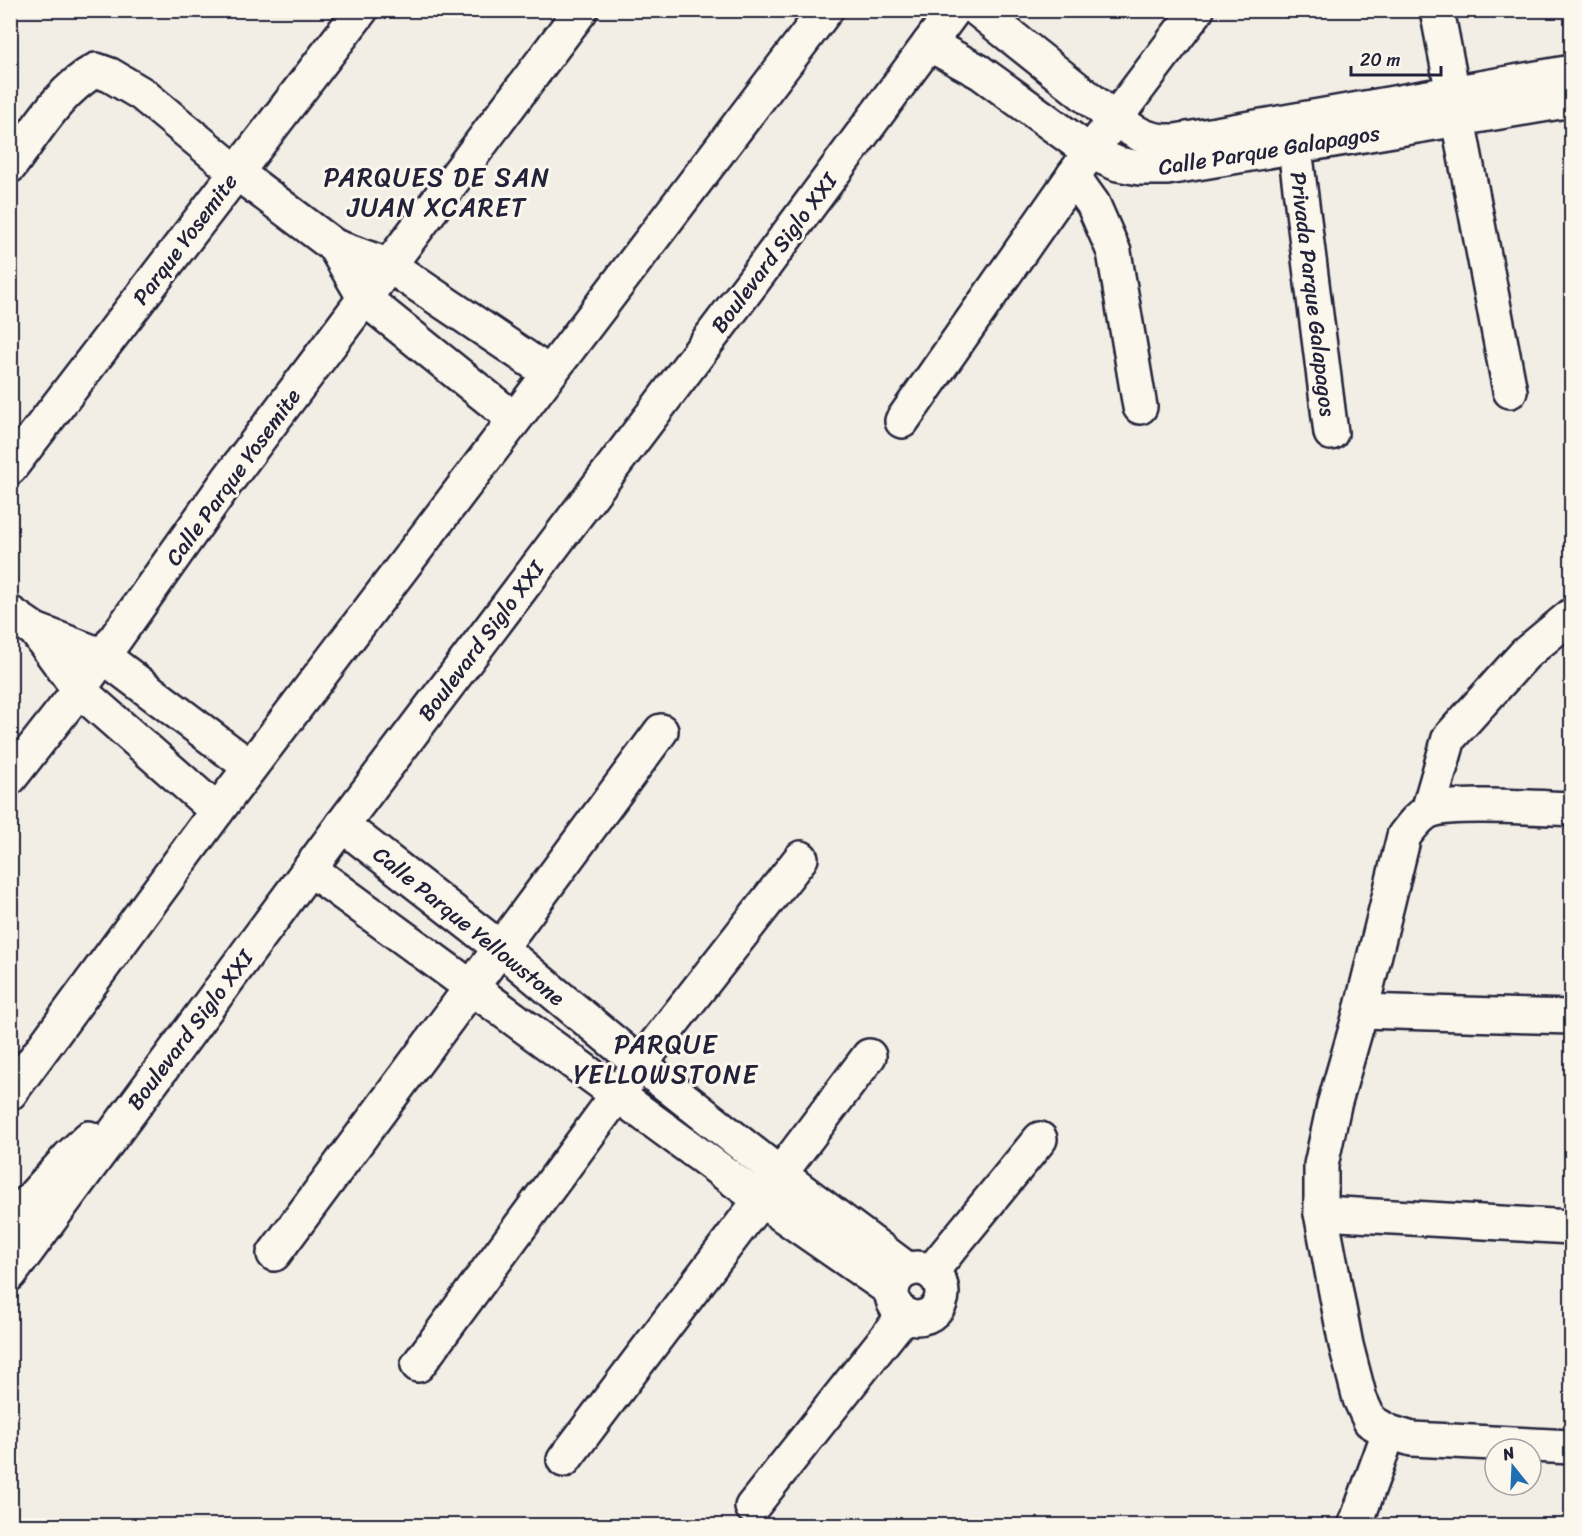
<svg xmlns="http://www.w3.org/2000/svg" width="1582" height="1536" viewBox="0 0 1582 1536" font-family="Sriracha,sans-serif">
  <rect width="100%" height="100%" fill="#f2eee5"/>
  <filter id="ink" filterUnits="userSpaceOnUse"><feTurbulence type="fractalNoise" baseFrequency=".0167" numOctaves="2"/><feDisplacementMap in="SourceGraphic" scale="12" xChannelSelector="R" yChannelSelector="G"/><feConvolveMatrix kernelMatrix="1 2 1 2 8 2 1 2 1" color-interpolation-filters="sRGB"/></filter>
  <g filter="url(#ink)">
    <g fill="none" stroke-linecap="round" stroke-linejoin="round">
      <g stroke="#22223b" stroke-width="38">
        <g id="minor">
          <path d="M978 10 1116 120C1138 134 1148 142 1176 141L1572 72"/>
          <polyline points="1437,10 1510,391"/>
          <polyline points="929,44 980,72 1090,152 1118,164 1140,168 1167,168 1572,100"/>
          <polyline points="1292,125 1331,433"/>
          <path d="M10 166C35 133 59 90 96 70L110 75 142 94 236 172 334 246 390 266 549 373"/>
          <polyline points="1073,176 1093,204 1114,252 1140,407"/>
          <polyline points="334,246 365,299 514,419"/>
          <polyline points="902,421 1090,152 1197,10"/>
          <polyline points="10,468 361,10"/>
          <polyline points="10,613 35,630 103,656 250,767"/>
          <polyline points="35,630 79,690 217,811"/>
          <polyline points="10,778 79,690 228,480 581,10"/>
          <path d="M1572 809C1542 808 1448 801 1427 812 1417 818 1411 827 1404 836L1361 1011 1334 1105 1321 1165V1213L1346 1345 1360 1399 1370 1421 1389 1432 1412 1439 1572 1447"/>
          <polyline points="1428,811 1449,738 1525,654 1572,615"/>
          <polyline points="342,825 500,948 640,1064 781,1175 908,1270"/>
          <polyline points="310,869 761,1200 892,1291"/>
          <polyline points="1361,1011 1572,1017"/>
          <polyline points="10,1093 217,811 826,10"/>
          <polyline points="1321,1213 1572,1227"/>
          <polyline points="10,1222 69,1157 89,1138"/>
          <polyline points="274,1254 661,731"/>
          <circle cx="917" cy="1293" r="25"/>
          <polyline points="931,1272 1040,1139"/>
          <polyline points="10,1274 342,825 751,284 954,10"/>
          <polyline points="418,1365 640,1064 801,858"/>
          <polyline points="564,1460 869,1056"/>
          <polyline points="752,1507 905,1314"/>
          <polyline points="1355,1526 1389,1432"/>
        </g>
      </g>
      <use href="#minor" stroke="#fbf7ec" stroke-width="33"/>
    </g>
  </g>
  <g text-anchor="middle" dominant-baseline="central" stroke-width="6" stroke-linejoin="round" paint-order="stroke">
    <g font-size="22" fill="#22223b" stroke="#fbf7ec">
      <text transform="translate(1269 150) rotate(-9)">Calle Parque Galapagos</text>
      <text transform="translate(185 239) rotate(-53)">Parque Yosemite</text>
      <text transform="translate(774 253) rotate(-53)">Boulevard Siglo XXI</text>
      <text transform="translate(1313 294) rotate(83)">Privada Parque Galapagos</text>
      <text transform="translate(233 477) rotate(-54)">Calle Parque Yosemite</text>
      <text transform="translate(481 641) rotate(-53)">Boulevard Siglo XXI</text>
      <text transform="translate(469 926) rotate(39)">Calle Parque Yellowstone</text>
      <text transform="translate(190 1030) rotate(-53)">Boulevard Siglo XXI</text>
    </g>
    <g font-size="26" letter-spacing="1.5" fill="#22223b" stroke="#fbf7ec">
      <text x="437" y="177">PARQUES DE SAN<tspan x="437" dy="30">JUAN XCARET</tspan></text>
      <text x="666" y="1044">PARQUE<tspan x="666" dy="30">YELLOWSTONE</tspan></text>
    </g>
  </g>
  <rect width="1582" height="1536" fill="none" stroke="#fbf7ec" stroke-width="36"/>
  <rect x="18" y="18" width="1546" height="1500" fill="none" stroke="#22223b" stroke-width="2" filter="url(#ink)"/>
  <g transform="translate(1513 1467) rotate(342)"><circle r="28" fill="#fbf7ec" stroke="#a4a2a5" stroke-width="1.5"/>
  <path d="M0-4.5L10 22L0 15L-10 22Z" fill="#1f6fb2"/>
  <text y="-9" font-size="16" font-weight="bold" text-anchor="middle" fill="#22223b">N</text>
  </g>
  <path d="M1351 66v9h90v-9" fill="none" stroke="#22223b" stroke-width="3"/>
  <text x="1360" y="66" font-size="18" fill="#22223b" stroke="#fbf7ec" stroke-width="4.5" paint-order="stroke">20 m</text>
</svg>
